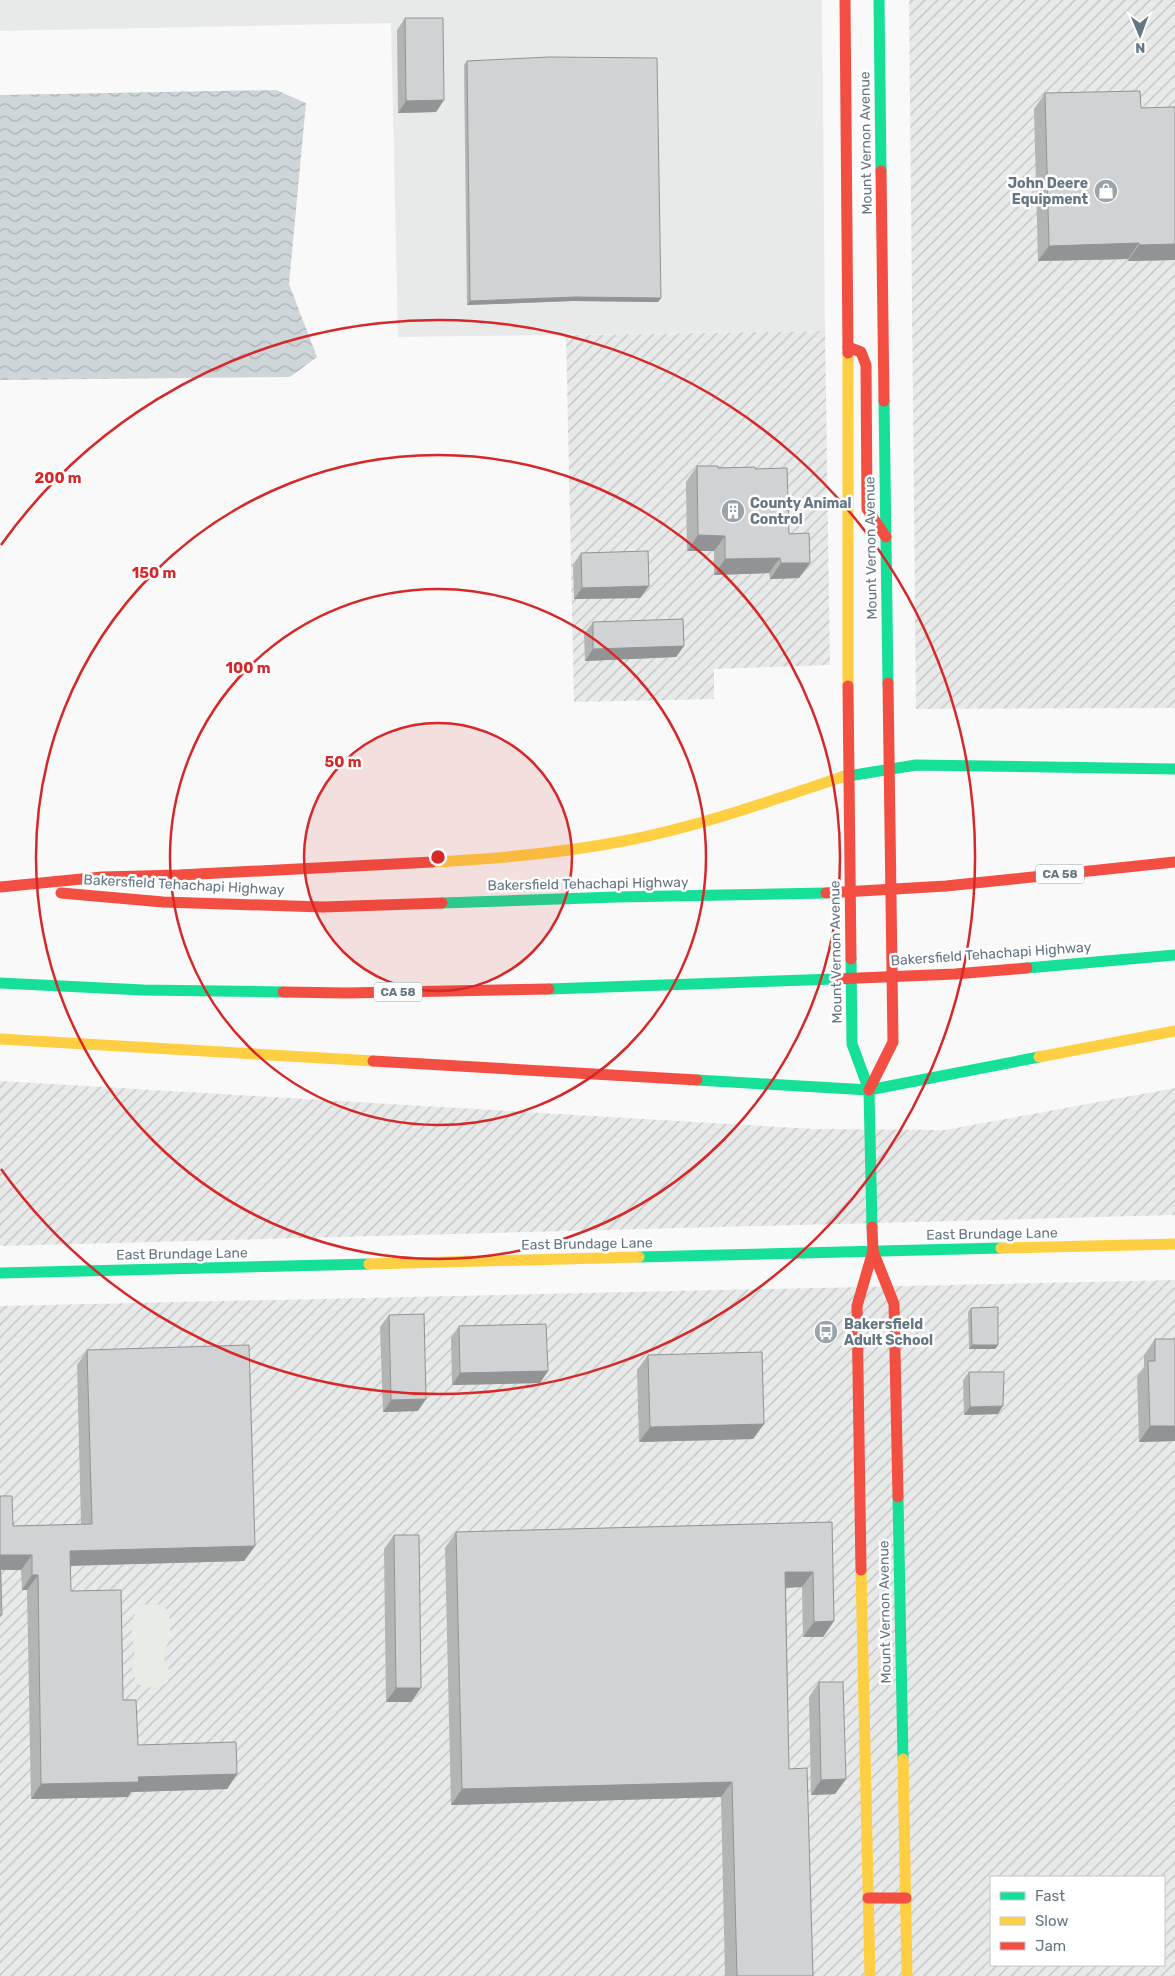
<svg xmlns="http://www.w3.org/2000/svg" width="1175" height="1976" viewBox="0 0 1175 1976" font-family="Rubik,sans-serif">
  <defs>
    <pattern id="industrial-furrows" width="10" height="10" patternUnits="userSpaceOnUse" patternTransform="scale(1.25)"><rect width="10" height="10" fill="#e8e9e9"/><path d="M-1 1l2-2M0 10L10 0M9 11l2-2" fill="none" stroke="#c0c1c2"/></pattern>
    <pattern id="water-waves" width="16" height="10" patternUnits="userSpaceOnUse" patternTransform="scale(1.25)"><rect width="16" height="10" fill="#ced6d9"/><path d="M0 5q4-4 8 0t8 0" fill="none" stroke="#abb2b5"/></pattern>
  </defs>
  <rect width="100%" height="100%" fill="#f9f9f9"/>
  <polygon fill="#e8e9e9" points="0,0 822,0 825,331 398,337 391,23 0,31"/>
  <g fill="url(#industrial-furrows)" fill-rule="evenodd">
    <polygon points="909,0 1175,0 1175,708 916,709"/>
    <polygon points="825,331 830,665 714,669 714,699 574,702 566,335"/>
    <polygon points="0,1081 815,1129 945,1130 1175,1088 1175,1215 0,1246"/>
    <path d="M1175 1280V1976H0V1306ZM991 1877H1164V1965H991Z"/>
  </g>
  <path fill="#e8ebe6" d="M157 1604 164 1606C170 1613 171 1626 170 1636 169 1644 163 1650 164 1658 165 1665 171 1670 170 1677 167 1690 143 1690 136 1682L132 1668 135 1650 132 1636V1622L137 1608 141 1605Z"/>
  <polygon fill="url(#water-waves)" points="276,90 306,103 289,284 317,357 290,377 0,380 0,95"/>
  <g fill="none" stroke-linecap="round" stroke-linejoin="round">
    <g stroke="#16e098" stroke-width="11">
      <polyline points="879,0 881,171"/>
      <polyline points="884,401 888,683"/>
      <polyline points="842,777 916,765 1175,769"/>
      <polyline points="442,903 616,897 826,893"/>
      <polyline points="851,959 852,1044 869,1090 872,1227"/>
      <polyline points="1027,968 1175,955"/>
      <polyline points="0,983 143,990 283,992"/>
      <polyline points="549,989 835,979"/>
      <polyline points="697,1080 869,1090 1039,1057"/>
      <polyline points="639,1257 1001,1248"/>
      <polyline points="0,1273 369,1264"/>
      <polyline points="898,1497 903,1759"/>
    </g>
    <g stroke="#ffcf43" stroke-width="11">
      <polyline points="848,686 848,353"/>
      <path d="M432 862C496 859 561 853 624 841 698 827 770 801 842 777"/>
      <polyline points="0,1039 373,1061"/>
      <polyline points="1039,1057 1175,1031"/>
      <polyline points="1001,1248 1175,1244"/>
      <polyline points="369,1264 639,1257"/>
      <polyline points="861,1570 870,1976"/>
      <polyline points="903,1759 907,1976"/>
    </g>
    <g stroke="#f24e42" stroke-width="11">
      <polyline points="845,0 848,353"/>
      <polyline points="881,171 884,401"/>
      <polyline points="848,347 861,352 866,365 867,509 886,537"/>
      <polyline points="848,686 851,959"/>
      <polyline points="0,887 102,877 179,875 432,862"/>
      <polyline points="61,893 163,902 323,907 442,903"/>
      <polyline points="826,893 946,886 1175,862"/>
      <polyline points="835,979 955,974 1027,968"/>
      <polyline points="283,992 347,993 549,989"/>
      <polyline points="373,1061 697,1080"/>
      <polyline points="869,1090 893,1042 888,683"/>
      <polyline points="873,1251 894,1304 898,1497"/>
      <polyline points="861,1570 857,1306 873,1251 872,1227"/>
      <polyline points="868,1898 906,1898"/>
    </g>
  </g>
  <g fill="#b3b5b5">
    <polygon points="405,18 444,100 436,112 398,113 397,30"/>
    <polygon points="467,61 661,298 658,302 573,301 467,305 464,65"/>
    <polygon points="1045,93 1141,108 1175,260 1128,261 1128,259 1038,261 1034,109"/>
    <polygon points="697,466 755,469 789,534 810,563 799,578 770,579 769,573 714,575 714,551 687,551 686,482"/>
    <polygon points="581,553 649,586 640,598 574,599 573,565"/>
    <polygon points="593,622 684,646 676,657 585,661 584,634"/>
    <polygon points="971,1308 998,1345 995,1349 969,1349 968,1312"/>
    <polygon points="389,1315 418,1411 383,1412 380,1327"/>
    <polygon points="459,1326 548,1371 540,1383 452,1385 451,1338"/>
    <polygon points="1155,1339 1175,1441 1139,1442 1137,1377 1144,1367 1144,1355"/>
    <polygon points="87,1350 255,1546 244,1561 70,1566 71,1591 123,1700 138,1745 237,1774 227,1789 131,1792 128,1797 31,1799 27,1590 22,1590 21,1570 1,1570 2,1615 0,1618 0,1496 13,1526 81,1524 77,1365"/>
    <polygon points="648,1355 764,1424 753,1439 639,1442 637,1370"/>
    <polygon points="969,1372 998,1414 964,1415 963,1380"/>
    <polygon points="832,1522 834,1621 823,1637 803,1637 802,1587 786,1588 789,1769 813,1976 725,1976 721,1797 451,1805 445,1548 456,1532"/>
    <polygon points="394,1535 411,1702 386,1702 384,1549"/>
    <polygon points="819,1682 846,1779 835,1794 811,1795 809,1697"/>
  </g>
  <g fill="#929394">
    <polygon points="444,100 436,112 398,113 406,101"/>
    <polygon points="1139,243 1128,259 1038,261 1049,246"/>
    <polygon points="1175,244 1175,260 1128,261 1139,245"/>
    <polygon points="576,297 661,298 658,302 573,301 467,305 470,301"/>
    <polygon points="698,535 725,536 714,551 687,551"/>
    <polygon points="780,558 769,573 714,575 725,559"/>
    <polygon points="781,563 810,563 799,578 770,579"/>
    <polygon points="649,586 640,598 574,599 582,588"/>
    <polygon points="684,646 676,657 585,661 593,649"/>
    <polygon points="972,1345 998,1345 995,1349 969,1349"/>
    <polygon points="548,1371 540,1383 452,1385 460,1373"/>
    <polygon points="426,1399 418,1411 383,1412 391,1400"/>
    <polygon points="1003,1406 998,1414 964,1415 970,1407"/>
    <polygon points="764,1424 753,1439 639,1442 650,1427"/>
    <polygon points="1150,1426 1175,1426 1175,1441 1139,1442"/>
    <polygon points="255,1546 244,1561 59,1566 70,1551"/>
    <polygon points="0,1555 32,1555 21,1570 0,1570"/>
    <polygon points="785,1572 813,1572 802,1587 775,1588"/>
    <polygon points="32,1575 38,1575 27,1590 22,1590"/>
    <polygon points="834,1621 823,1637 803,1637 814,1622"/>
    <polygon points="396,1688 421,1688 411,1702 386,1702"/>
    <polygon points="237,1774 227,1789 131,1792 128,1797 31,1799 41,1784 138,1777"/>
    <polygon points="846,1779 835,1794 811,1795 821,1780"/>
    <polygon points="732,1782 721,1797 451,1805 462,1789"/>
  </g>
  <g fill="#d0d2d3" stroke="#929394">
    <polygon points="405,18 443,18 444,100 406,101"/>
    <polygon points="549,57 657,58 661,298 576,297 470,301 467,61"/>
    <polygon points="1140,91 1141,108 1175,107 1175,244 1139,245 1139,243 1049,246 1045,93"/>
    <polygon points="697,466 718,466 718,468 755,467 755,469 787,468 789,534 809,533 810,563 781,563 780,558 725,559 725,536 698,535"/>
    <polygon points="648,551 649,586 582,588 581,553"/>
    <polygon points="683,619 684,646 593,649 593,622"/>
    <polygon points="998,1307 998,1345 972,1345 971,1308"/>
    <polygon points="424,1314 426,1399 391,1400 389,1315"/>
    <polygon points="546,1324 548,1371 460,1373 459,1326"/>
    <polygon points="1155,1339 1175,1339 1175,1426 1150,1426 1148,1361 1155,1361"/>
    <polygon points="249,1345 255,1546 70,1551 71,1591 121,1590 123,1700 136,1700 138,1745 236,1742 237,1774 138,1777 139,1782 41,1784 38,1575 32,1575 32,1555 0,1555 2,1615 0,1615 0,1496 12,1496 13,1526 92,1524 87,1350"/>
    <polygon points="762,1352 764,1424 650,1427 648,1355"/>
    <polygon points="969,1372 1004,1372 1003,1406 970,1407"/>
    <polygon points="832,1522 834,1621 814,1622 813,1572 785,1572 789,1769 807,1768 813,1976 737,1976 732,1782 462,1789 456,1532"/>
    <polygon points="394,1535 419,1535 421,1688 396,1688"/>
    <polygon points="819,1682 843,1682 846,1779 821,1780"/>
  </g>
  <circle cx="438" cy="857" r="134" fill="#d62828" fill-opacity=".12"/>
  <g fill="none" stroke="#d62828" stroke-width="2.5">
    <circle cx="438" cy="857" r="134"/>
    <circle cx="438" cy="857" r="268"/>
    <circle cx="438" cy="857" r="402"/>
    <path d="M1 545A537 537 0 1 1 1 1169"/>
  </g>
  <defs>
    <g id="shop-disc" transform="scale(1.25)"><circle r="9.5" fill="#99a4ac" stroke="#fff"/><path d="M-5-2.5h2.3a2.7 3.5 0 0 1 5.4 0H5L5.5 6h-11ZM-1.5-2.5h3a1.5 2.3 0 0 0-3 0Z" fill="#fff"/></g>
    <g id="building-disc" transform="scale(1.25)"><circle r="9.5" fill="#99a4ac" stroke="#fff"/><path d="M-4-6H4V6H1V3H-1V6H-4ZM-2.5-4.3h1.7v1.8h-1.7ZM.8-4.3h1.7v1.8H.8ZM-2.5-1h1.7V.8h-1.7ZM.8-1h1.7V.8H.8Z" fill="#fff"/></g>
    <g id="bus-disc" transform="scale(1.25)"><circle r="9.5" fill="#99a4ac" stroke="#fff"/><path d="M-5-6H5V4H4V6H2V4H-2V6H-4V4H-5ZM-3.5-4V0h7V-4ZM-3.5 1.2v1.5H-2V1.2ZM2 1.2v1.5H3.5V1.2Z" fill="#fff"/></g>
  </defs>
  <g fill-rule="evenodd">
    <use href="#shop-disc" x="1106" y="191"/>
    <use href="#building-disc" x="733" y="511"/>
    <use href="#bus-disc" x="826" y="1332"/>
  </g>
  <g text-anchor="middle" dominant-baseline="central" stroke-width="5" stroke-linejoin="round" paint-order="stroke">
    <g fill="#fff" stroke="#939fa8" stroke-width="1">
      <rect x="1036" y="864.5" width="48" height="19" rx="4"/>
      <rect x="374" y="982.5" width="48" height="19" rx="4"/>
    </g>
    <g font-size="12" font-weight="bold" fill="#657683">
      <text x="1060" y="874">CA 58</text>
      <text x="398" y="992">CA 58</text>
    </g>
    <g font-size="14" fill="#657683" stroke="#fff">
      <text transform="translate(866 143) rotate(-91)">Mount Vernon Avenue</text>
      <text transform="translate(871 548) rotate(-91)">Mount Vernon Avenue</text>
      <text transform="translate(588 884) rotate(-1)">Bakersfield Tehachapi Highway</text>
      <text transform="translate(184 885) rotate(3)">Bakersfield Tehachapi Highway</text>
      <text transform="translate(836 952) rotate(-91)">Mount Vernon Avenue</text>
      <text transform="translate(991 954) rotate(-4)">Bakersfield Tehachapi Highway</text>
      <text transform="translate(992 1234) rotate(-1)">East Brundage Lane</text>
      <text transform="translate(587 1244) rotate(-1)">East Brundage Lane</text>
      <text transform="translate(182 1254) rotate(-1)">East Brundage Lane</text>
      <text transform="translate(885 1612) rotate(-91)">Mount Vernon Avenue</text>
    </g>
    <g font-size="14" font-weight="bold" fill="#657683" stroke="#fff" text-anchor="start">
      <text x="1088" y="183" text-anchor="end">John Deere<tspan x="1088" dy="16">Equipment</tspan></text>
      <text x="750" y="503">County Animal<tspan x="750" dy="16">Control</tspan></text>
      <text x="844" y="1324">Bakersfield<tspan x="844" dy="16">Adult School</tspan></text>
    </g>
  </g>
  <circle cx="438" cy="857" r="8" fill="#d62828" stroke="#fff" stroke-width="2.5"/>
  <g font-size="15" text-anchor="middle" font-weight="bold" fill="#d62828" stroke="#fff" stroke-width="5" stroke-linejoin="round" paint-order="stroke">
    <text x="58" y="483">200 m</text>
    <text x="154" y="578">150 m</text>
    <text x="248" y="673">100 m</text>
    <text x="343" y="767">50 m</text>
  </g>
  <rect x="990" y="1876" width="175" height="90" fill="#ffffff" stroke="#c1c8cd"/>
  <rect x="1000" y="1892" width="25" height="8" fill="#16e098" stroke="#c1c8cd"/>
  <text x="1035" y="1901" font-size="15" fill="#657683">Fast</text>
  <rect x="1000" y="1917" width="25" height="8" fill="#ffcf43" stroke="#c1c8cd"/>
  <text x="1035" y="1926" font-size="15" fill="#657683">Slow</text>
  <rect x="1000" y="1942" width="25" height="8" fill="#f24e42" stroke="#c1c8cd"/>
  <text x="1035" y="1951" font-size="15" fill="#657683">Jam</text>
  <g transform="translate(1140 35) rotate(179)" stroke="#ffffff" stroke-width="4" paint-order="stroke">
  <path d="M0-4L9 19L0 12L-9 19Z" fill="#657683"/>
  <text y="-8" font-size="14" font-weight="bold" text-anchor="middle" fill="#657683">N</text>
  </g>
</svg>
